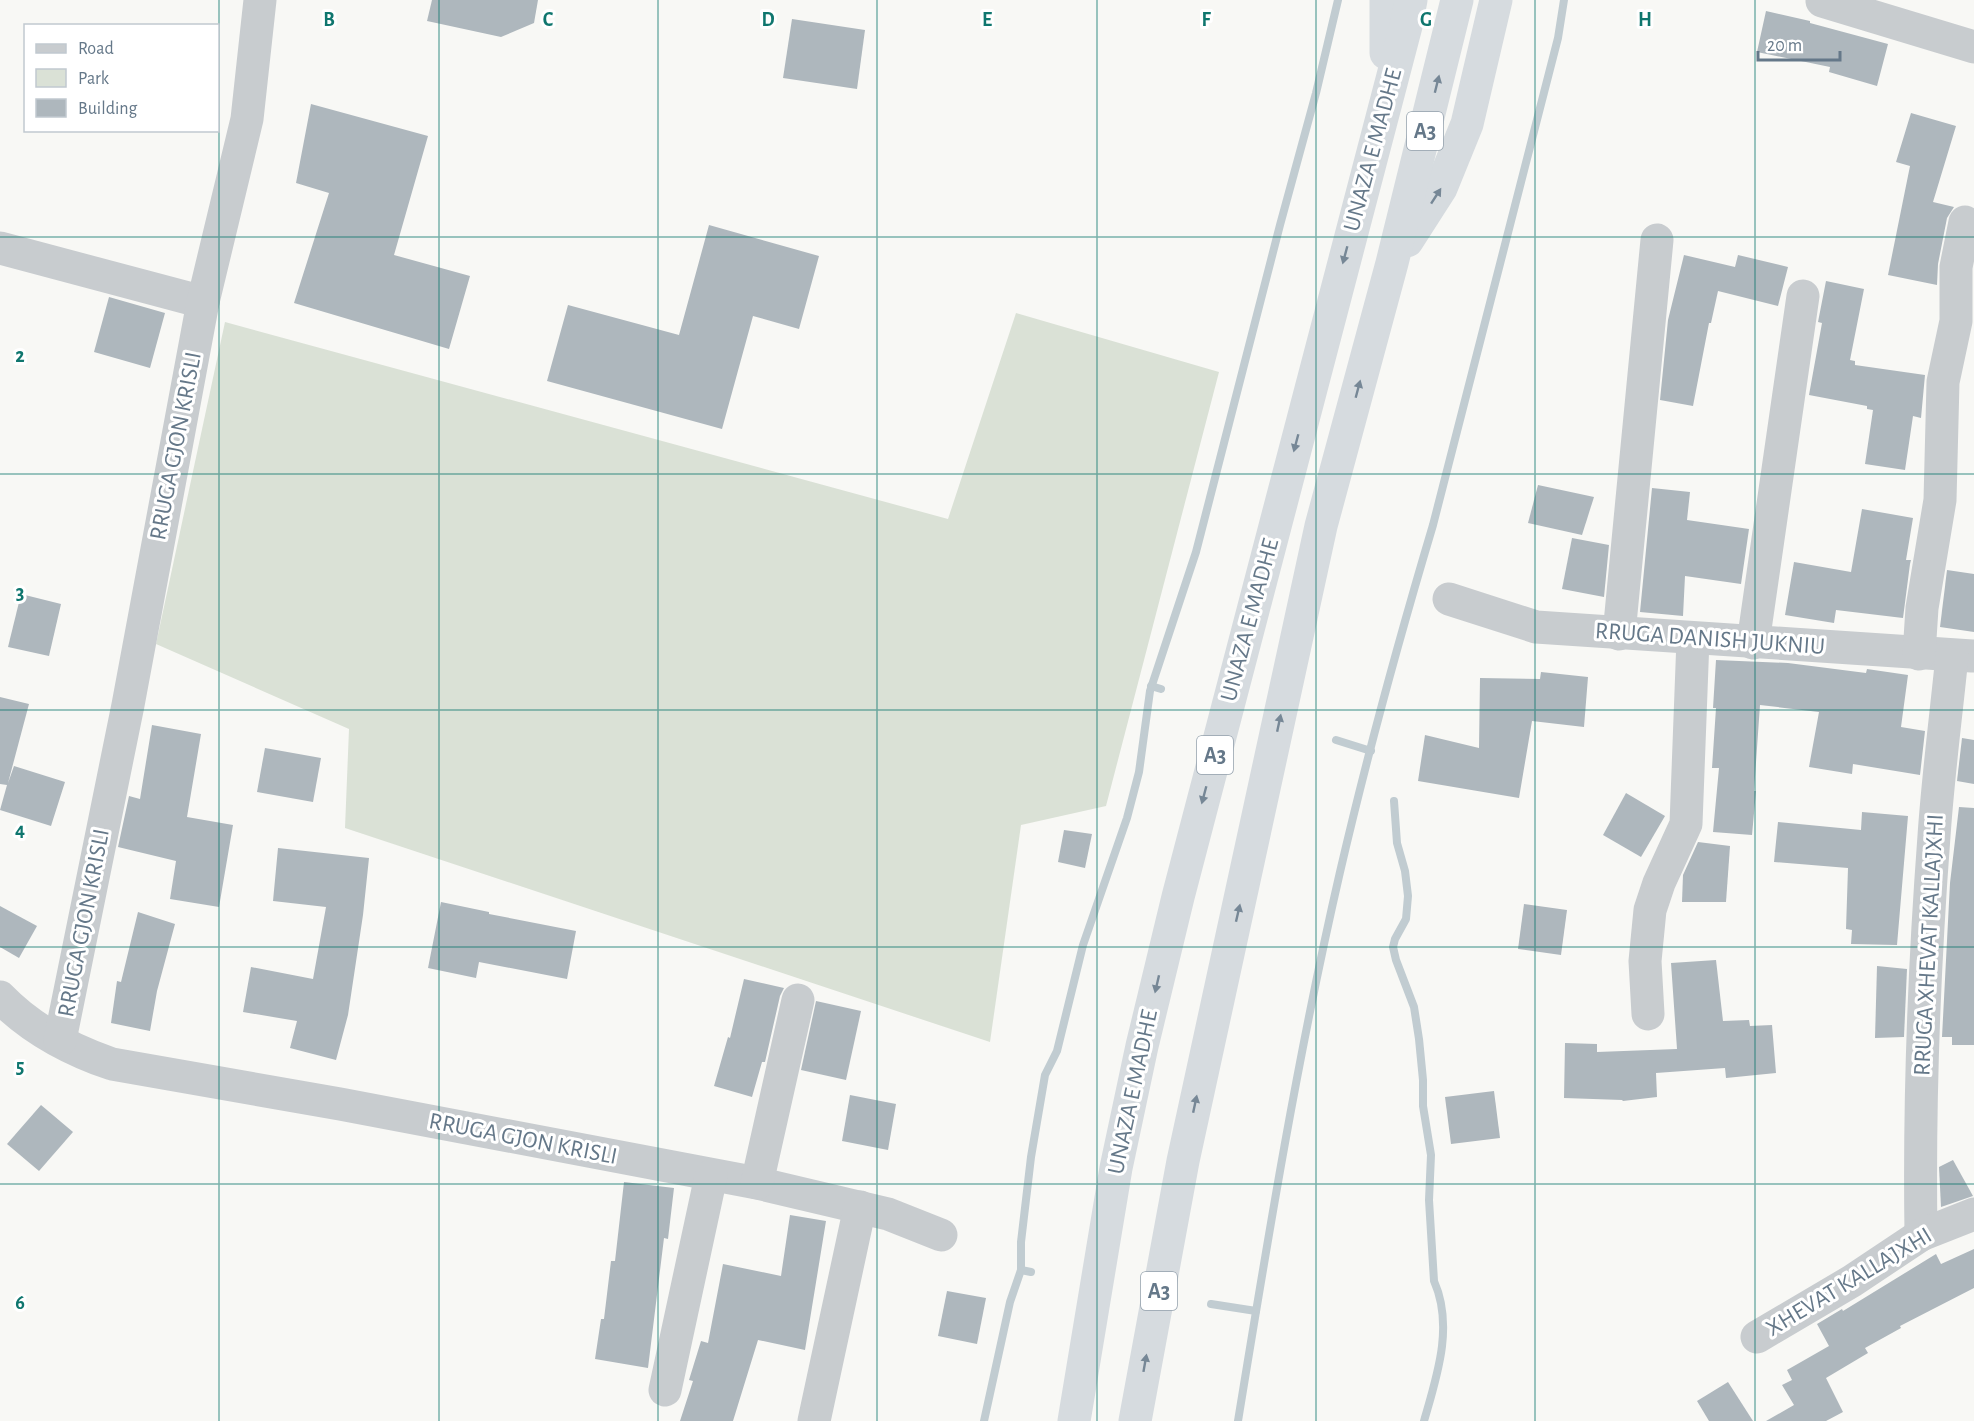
<svg xmlns="http://www.w3.org/2000/svg" width="1974" height="1421" viewBox="0 0 1974 1421" font-family="'Alegreya Sans',sans-serif">
  <rect width="100%" height="100%" fill="#f8f8f5"/>
  <polygon fill="#dae1d6" points="1016,313 1219,372 1106,806 1021,825 990,1042 345,828 349,729 156,644 225,322 948,519"/>
  <g fill="none" stroke-linecap="round" stroke-linejoin="round">
    <g stroke="#c1ccd1" stroke-width="8">
      <polyline points="1151,686 1161,689"/>
      <polyline points="1336,740 1371,751"/>
      <path d="M1394 801 1397 843 1405 871 1408 896 1406 919 1395 939 1393 947 1396 960 1414 1007 1419 1039 1423 1080V1106L1431 1155 1429 1200 1434 1281C1454 1326 1437 1376 1424 1421"/>
      <polyline points="1021,1270 1031,1272"/>
      <polyline points="1211,1304 1256,1311"/>
      <polyline points="984,1421 1010,1302 1021,1270 1021,1242 1031,1157 1045,1075 1057,1051 1083,945 1127,818 1139,772 1150,691 1196,552 1280,225 1316,93 1338,0"/>
      <path d="M1238 1421C1268 1237 1298 1054 1340 872 1367 756 1399 639 1433 525L1558 38 1564 0"/>
    </g>
  </g>
  <g fill="#aeb7bd">
    <polygon points="432,0 538,0 534,23 501,37 427,21"/>
    <polygon points="1766,11 1810,21 1810,23 1888,44 1877,86 1829,72 1830,67 1757,52"/>
    <polygon points="792,19 865,30 857,89 783,78"/>
    <polygon points="311,104 428,136 394,255 470,276 449,349 294,303 329,193 296,183"/>
    <polygon points="1911,113 1956,126 1933,202 1954,207 1947,218 1938,264 1937,285 1888,275 1910,166 1896,162"/>
    <polygon points="709,225 819,256 799,329 753,316 722,429 547,381 568,305 679,335"/>
    <polygon points="1684,255 1735,267 1738,255 1788,267 1778,306 1718,291 1711,323 1709,323 1693,406 1660,400 1668,320"/>
    <polygon points="1826,281 1864,289 1850,360 1855,361 1855,365 1925,375 1921,418 1913,416 1905,470 1865,464 1873,410 1867,409 1867,406 1809,395 1822,323 1818,322"/>
    <polygon points="109,297 165,313 150,368 94,352"/>
    <polygon points="1538,485 1594,497 1582,535 1528,523"/>
    <polygon points="1652,488 1690,492 1687,520 1749,529 1741,584 1685,576 1683,616 1640,612"/>
    <polygon points="1862,509 1913,518 1906,560 1911,560 1910,564 1903,618 1836,610 1834,623 1785,615 1794,562 1851,572"/>
    <polygon points="1572,538 1609,545 1604,597 1562,589"/>
    <polygon points="1947,570 1974,574 1974,632 1940,627"/>
    <polygon points="21,594 61,604 49,656 8,647"/>
    <polygon points="1716,660 1788,663 1866,673 1867,669 1908,675 1901,727 1925,731 1920,775 1853,764 1852,774 1809,767 1819,712 1760,705 1754,791 1756,791 1752,835 1713,832 1719,768 1712,768 1716,708 1713,708"/>
    <polygon points="1541,672 1588,677 1584,727 1532,721 1519,798 1418,781 1425,735 1479,748 1480,678 1540,679"/>
    <polygon points="0,697 29,704 8,783 14,766 65,782 51,826 0,810 7,785 0,784"/>
    <polygon points="152,725 201,734 187,817 233,825 219,907 170,899 176,861 118,847 129,796 140,799"/>
    <polygon points="1962,738 1974,740 1974,784 1957,781"/>
    <polygon points="265,748 321,758 313,802 257,792"/>
    <polygon points="1626,793 1665,816 1641,857 1603,835"/>
    <polygon points="1959,807 1974,808 1974,1045 1952,1045 1952,1037 1942,1037 1950,883"/>
    <polygon points="1862,812 1908,816 1897,945 1851,944 1852,930 1846,929 1848,868 1774,862 1778,822 1861,830"/>
    <polygon points="1064,830 1092,834 1085,868 1058,862"/>
    <polygon points="1698,842 1730,846 1726,902 1682,902 1683,875"/>
    <polygon points="278,848 369,858 363,915 348,1015 336,1060 290,1048 297,1021 243,1012 251,967 313,979 326,907 273,901"/>
    <polygon points="441,902 489,912 489,914 576,931 567,979 479,962 476,978 428,968"/>
    <polygon points="1524,904 1567,910 1561,955 1518,949"/>
    <polygon points="0,906 37,926 19,958 0,947"/>
    <polygon points="138,912 175,924 157,991 150,1031 111,1023 117,981 121,982"/>
    <polygon points="1716,960 1723,1021 1749,1020 1750,1026 1772,1025 1776,1073 1726,1078 1725,1068 1656,1073 1657,1097 1623,1101 1622,1100 1564,1098 1565,1043 1597,1044 1597,1052 1677,1049 1671,963"/>
    <polygon points="1877,966 1907,969 1904,1037 1875,1038"/>
    <polygon points="744,979 784,988 780,996 765,1062 762,1062 752,1097 714,1086 728,1037 730,1038"/>
    <polygon points="816,1001 861,1011 846,1080 801,1070"/>
    <polygon points="1494,1091 1500,1138 1451,1144 1445,1097"/>
    <polygon points="850,1095 896,1104 888,1150 842,1141"/>
    <polygon points="41,1105 73,1132 39,1171 7,1144"/>
    <polygon points="1953,1160 1973,1196 1941,1207 1939,1167"/>
    <polygon points="624,1182 674,1188 668,1239 664,1238 648,1368 595,1359 601,1319 604,1319 611,1261 615,1261"/>
    <polygon points="790,1215 826,1221 805,1350 758,1340 733,1421 680,1421 693,1381 689,1380 701,1341 708,1343 723,1264 781,1276"/>
    <polygon points="1974,1249 1974,1288 1900,1326 1901,1328 1865,1348 1868,1353 1826,1378 1843,1412 1826,1421 1766,1421 1794,1405 1782,1385 1792,1380 1787,1370 1829,1346 1817,1324 1842,1309 1843,1311 1936,1254 1941,1264"/>
    <polygon points="947,1291 986,1298 977,1344 938,1336"/>
    <polygon points="1728,1382 1753,1421 1709,1421 1697,1401"/>
  </g>
  <g fill="none" stroke-linecap="round" stroke-linejoin="round">
    <g stroke="#c8cccf" stroke-width="33">
      <polyline points="1822,1 1974,47"/>
      <polyline points="0,248 203,302"/>
      <polyline points="1449,599 1536,627 1972,656"/>
      <polyline points="1619,634 1657,240"/>
      <polyline points="1753,643 1803,296"/>
      <polyline points="1919,654 1922,608 1940,500 1943,382 1956,321 1956,267 1965,222"/>
      <path d="M0 997C30 1028 71 1050 112 1064L340 1104 757 1183 888 1214 941 1235"/>
      <polyline points="1648,1014 1645,961 1650,910 1659,883 1686,824 1693,639"/>
      <polyline points="60,1040 128,705 203,302 247,119 260,0"/>
      <polyline points="757,1183 798,1000"/>
      <path d="M1921 1235C1919 1103 1924 969 1934 836 1938 776 1946 716 1952 656"/>
      <polyline points="1757,1337 1852,1281 1921,1235 1974,1214"/>
      <polyline points="665,1390 711,1176"/>
      <polyline points="814,1421 860,1207"/>
    </g>
    <g stroke="#d6dbdf" stroke-width="33">
      <polyline points="1386,0 1386,53"/>
      <polyline points="1407,241 1441,188 1467,124 1496,0"/>
      <polyline points="1074,1421 1116,1168 1142,1046 1178,897 1406,26 1411,0"/>
      <polyline points="1135,1421 1183,1161 1321,526 1392,263 1457,0"/>
    </g>
  </g>
  <defs><path id="oneway-solid" d="M-6-.8H1V-3.2L6.5 0L1 3.2V.8H-6Z" transform="scale(1.5)"/></defs>
  <g fill="#768796">
    <use href="#oneway-solid" transform="translate(1437 84) rotate(-76)"/>
    <use href="#oneway-solid" transform="translate(1436 196) rotate(-57)"/>
    <use href="#oneway-solid" transform="translate(1345 255) rotate(105)"/>
    <use href="#oneway-solid" transform="translate(1358 389) rotate(-75)"/>
    <use href="#oneway-solid" transform="translate(1296 443) rotate(105)"/>
    <use href="#oneway-solid" transform="translate(1279 723) rotate(-78)"/>
    <use href="#oneway-solid" transform="translate(1204 795) rotate(105)"/>
    <use href="#oneway-solid" transform="translate(1238 913) rotate(-77)"/>
    <use href="#oneway-solid" transform="translate(1157 984) rotate(103)"/>
    <use href="#oneway-solid" transform="translate(1195 1104) rotate(-78)"/>
    <use href="#oneway-solid" transform="translate(1145 1363) rotate(-80)"/>
  </g>
  <path fill="none" stroke="#0f766e" stroke-width="1.5" stroke-opacity="0.55" d="M219 0V1421M439 0V1421M658 0V1421M877 0V1421M1097 0V1421M1316 0V1421M1535 0V1421M1755 0V1421M0 237H1974M0 474H1974M0 710H1974M0 947H1974M0 1184H1974"/>
  <g text-anchor="middle" dominant-baseline="central" stroke-width="6" stroke-linejoin="round" paint-order="stroke">
    <g fill="#fff" stroke="#93a0ac" stroke-width="1.5">
      <rect x="1407" y="112" width="36" height="38" rx="4.5"/>
      <rect x="1197" y="736" width="36" height="38" rx="4.5"/>
      <rect x="1141" y="1272" width="36" height="38" rx="4.5"/>
    </g>
    <g font-size="22" font-weight="bold" fill="#657889">
      <text x="1425" y="131">A3</text>
      <text x="1215" y="755">A3</text>
      <text x="1159" y="1291">A3</text>
    </g>
    <g font-size="24" fill="#657889" stroke="#fff">
      <text transform="translate(1373 150) rotate(-75)">UNAZA E MADHE</text>
      <text transform="translate(176 446) rotate(-79)">RRUGA GJON KRISLI</text>
      <text transform="translate(1250 620) rotate(-75)">UNAZA E MADHE</text>
      <text transform="translate(1710 639) rotate(4)">RRUGA DANISH JUKNIU</text>
      <text transform="translate(84 923) rotate(-79)">RRUGA GJON KRISLI</text>
      <text transform="translate(1929 945) rotate(-87)">RRUGA XHEVAT KALLAJXHI</text>
      <text transform="translate(1133 1092) rotate(-78)">UNAZA E MADHE</text>
      <text transform="translate(523 1139) rotate(11)">RRUGA GJON KRISLI</text>
      <text transform="translate(1849 1282) rotate(-31)">XHEVAT KALLAJXHI</text>
    </g>
  </g>
  <g font-size="20" text-anchor="middle" font-weight="bold" fill="#0f766e" stroke="#fff" stroke-width="6" stroke-linejoin="round" paint-order="stroke">
    <text x="329" y="26">B</text>
    <text x="548" y="26">C</text>
    <text x="768" y="26">D</text>
    <text x="987" y="26">E</text>
    <text x="1206" y="26">F</text>
    <text x="1426" y="26">G</text>
    <text x="1645" y="26">H</text>
    <text x="20" y="362">2</text>
    <text x="20" y="599">3</text>
    <text x="20" y="836">4</text>
    <text x="20" y="1073">5</text>
    <text x="20" y="1309">6</text>
  </g>
  <rect x="24" y="24" width="195" height="108" fill="#ffffff" stroke="#c1c9d0" stroke-width="1.5"/>
  <rect x="36" y="44" width="30" height="9" fill="#c8cccf" stroke="#c1c9d0" stroke-width="1.5"/>
  <text x="78" y="54" font-size="18" fill="#657889">Road</text>
  <rect x="36" y="69" width="30" height="18" fill="#dae1d6" stroke="#c1c9d0" stroke-width="1.5"/>
  <text x="78" y="84" font-size="18" fill="#657889">Park</text>
  <rect x="36" y="99" width="30" height="18" fill="#aeb7bd" stroke="#c1c9d0" stroke-width="1.5"/>
  <text x="78" y="114" font-size="18" fill="#657889">Building</text>
  <path d="M1758 51v9h82v-9" fill="none" stroke="#657889" stroke-width="3"/>
  <text x="1767" y="51" font-size="18" fill="#657889" stroke="#ffffff" stroke-width="4.5" paint-order="stroke">20 m</text>
</svg>
